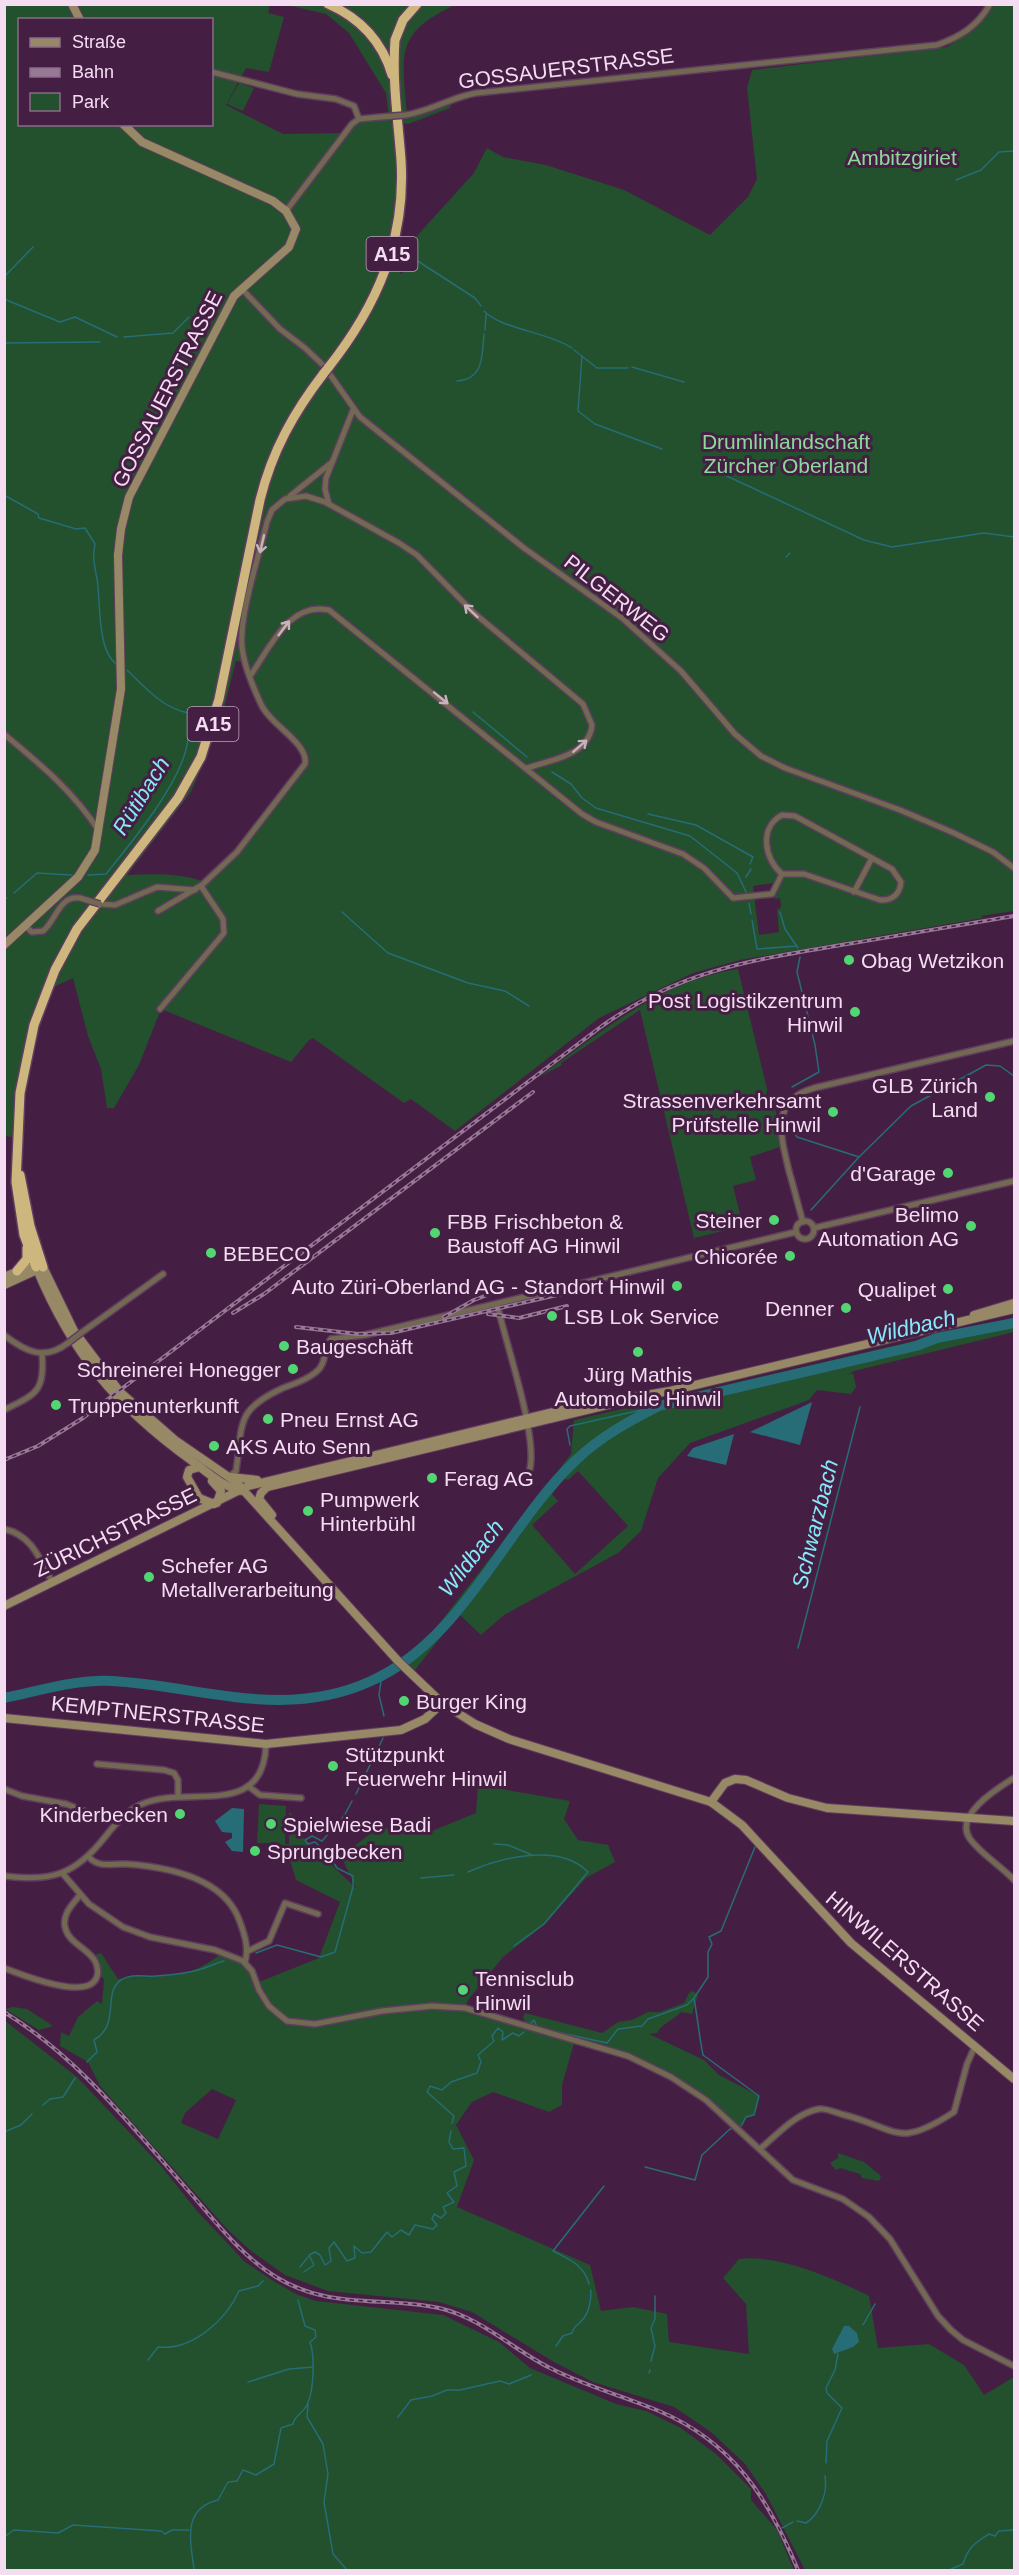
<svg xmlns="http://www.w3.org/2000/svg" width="1019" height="2575" viewBox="0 0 1019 2575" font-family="Helvetica,sans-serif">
  <rect width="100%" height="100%" fill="#451f43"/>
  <g fill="#23502d" fill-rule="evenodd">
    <path d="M4 5H270L268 13 284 17 269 72 246 68 226 105 283 134 345 133 359 119 389 118 386 93 349 33 326 14 287 5H455C394 33 402 55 407 115L452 100 450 108 408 124 390 119C412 156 394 225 388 266L402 274 415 238 474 173 487 148 503 157 546 165 624 190 710 235 748 197 757 179 747 88 752 70 947 47 976 27 995 5H1014V911L981 916 983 918 740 960 693 973 599 1018 455 1131 411 1099 404 1103 313 1038 309 1040 291 1062 161 1009 139 1065 114 1108H107L101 1069 88 1036 73 978 45 991 31 1035 18 1138 5 1136ZM20 20H212V124H20ZM236 661 246 663 269 718 305 755 302 769 230 859 205 882C179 873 154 874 127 875L191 792 220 724ZM773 883 775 899 780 898 781 907 777 910 779 932 759 935 753 886Z"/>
    <polygon points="239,83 254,88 243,111 227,104"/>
    <path d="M738 969 767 1089 766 1098 774 1104 783 1146 750 1157 756 1180 733 1186 743 1226 694 1238 640 1010 561 1063 562 1065 539 1077C601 1032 660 981 738 969Z"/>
    <path d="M1014 1318V1332L854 1371 847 1375 853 1373 856 1387 851 1394 817 1390 809 1400 690 1443 658 1478 641 1531 618 1553 504 1615 481 1635 459 1614 411 1675 398 1661 425 1642 571 1454 574 1420ZM578 1471 628 1526 575 1574 532 1525 558 1501 552 1494 564 1478 568 1480Z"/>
    <path d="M478 1785 570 1801 564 1819 578 1840 608 1845 615 1862 586 1878 544 1925 503 1957 468 2000 465 2008 574 2043 562 2085V2105L549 2112 493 2092 472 2102 456 2125 474 2160 457 2207 590 2265 601 2311 633 2307 667 2314 669 2342 749 2354 746 2304 723 2278 739 2259C779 2254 833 2278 869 2296L878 2348 929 2344 964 2365 984 2395 1014 2377V2570H805L766 2494 745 2464 711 2432 674 2407 593 2382 554 2362 472 2312 439 2302 328 2291 285 2275 251 2251 227 2229 100 2086 88 2062 60 2046 61 2032 69 2036 78 2017 97 2001 102 2004 104 1979 98 1975 91 1956 101 1953 118 1979C137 1974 155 1977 175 1975 195 1972 211 1962 226 1950L249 1963 259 1982 319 1958 340 1902 296 1880 289 1857H268L269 1843H257L259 1804 286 1806 285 1844H289V1812L305 1826 300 1835 356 1888 341 1856 378 1828 432 1831 476 1813ZM212 2089 236 2100 218 2139 181 2123 185 2113Z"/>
    <path d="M693 1991 698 1995 692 2014 681 2012C673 2021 663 2022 657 2033L649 2034 704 2060 719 2075 759 2096 754 2115 746 2117 744 2124 738 2127 706 2100 644 2064 528 2026 523 2018 525 2013 602 2033 618 2022 632 2020 648 2012H660L684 2003 689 1993Z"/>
    <polygon points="13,2007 27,2009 53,2026 39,2030 5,2009"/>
    <polygon points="4,2020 77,2077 161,2166 197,2211 245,2262 275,2282 296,2294 316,2301 443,2315 499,2342 530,2368 616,2404 646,2411 681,2428 716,2454 751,2489 751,2500 777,2530 794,2570 5,2570"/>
    <polygon points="838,2153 864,2162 881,2176 879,2181 862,2178 860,2174 840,2168 836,2170 830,2163 838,2158"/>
  </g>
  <g fill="#266d77">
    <polygon points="812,1402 800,1445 750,1432"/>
    <polygon points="734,1434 726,1465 687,1456 693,1448"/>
    <polygon points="232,1808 244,1809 243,1852 232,1851 225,1842 232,1838 232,1833 222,1832 215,1821"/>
    <polygon points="844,2326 849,2326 857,2333 859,2342 853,2347 834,2354 832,2349"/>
  </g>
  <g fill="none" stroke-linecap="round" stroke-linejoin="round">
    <g stroke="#266d77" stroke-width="1.5">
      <polyline points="956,180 981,170 999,152 1014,151"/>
      <polyline points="413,258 475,298 481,306"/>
      <polyline points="4,277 33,247"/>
      <polyline points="4,299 60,322 75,317 117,337"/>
      <path d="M484 311C501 329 548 332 572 348"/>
      <polyline points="485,330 486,314"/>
      <polyline points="124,337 173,333 189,317"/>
      <polyline points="4,343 100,342"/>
      <polyline points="574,350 597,368 628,368"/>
      <polyline points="582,356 578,411 595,424 662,449"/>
      <polyline points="632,367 684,382"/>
      <path d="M457 381C484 379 482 356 484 334"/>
      <polyline points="716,471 864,540 892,547 984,533 1014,537"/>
      <path d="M4 495 38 514 39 518 76 529 85 528 95 544C92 556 95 568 97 579 101 600 96 652 118 665"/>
      <polyline points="786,557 790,553"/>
      <polyline points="473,712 527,757"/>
      <polyline points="552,772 571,784 582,798 596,808 690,836 737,873 747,894"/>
      <polyline points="648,814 696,825 753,857 750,864"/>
      <path d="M88 875 106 874C131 843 180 784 187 745 189 735 188 723 188 713 161 707 146 688 127 670"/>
      <polyline points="746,877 751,869"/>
      <polyline points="14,893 37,873 72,875"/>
      <polyline points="4,899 7,898"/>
      <polyline points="749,903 751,914"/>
      <polyline points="342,912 388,953 468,983 505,991 529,1006"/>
      <polyline points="780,912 785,929 798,948"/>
      <polyline points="752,920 757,949 797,946"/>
      <polyline points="792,1087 819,1072 815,1045 797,972 800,957"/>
      <polyline points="790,1125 797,1137 859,1157"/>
      <polyline points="811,1210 859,1157 911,1106 986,1065 1000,1066 1014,1076"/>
      <polyline points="570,1445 567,1429 570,1426 659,1406"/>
      <polyline points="798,1648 860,1407"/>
      <polyline points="382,1674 379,1695 384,1716"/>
      <polyline points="356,1794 383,1738"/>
      <polyline points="494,1844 508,1845 532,1855"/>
      <path d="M468 1872C500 1858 559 1842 588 1872L544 1924 514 1946"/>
      <polyline points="421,1878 454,1875"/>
      <polyline points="256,1953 277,1945 321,1957 335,1952 353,1887 353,1876 337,1868 328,1854 315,1842 308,1844 305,1840 312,1836 322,1841 344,1816 352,1801"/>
      <path d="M694 1999C698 2019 699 2036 703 2055L759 2096 754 2115 746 2117 741 2126"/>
      <polyline points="530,2024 534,2020 537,2027"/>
      <polyline points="548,2030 607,2043 618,2029 642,2026 648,2019 687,2005 694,1998 708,1977 708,1952 712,1944 709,1937 721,1931 755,1847"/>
      <path d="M87 2062 97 2052 94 2040C121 2025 102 1992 121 1980 131 1973 145 1977 157 1976 170 1975 185 1974 198 1970 207 1968 215 1963 224 1961"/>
      <polyline points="43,2105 50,2099 63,2097 75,2078"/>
      <polyline points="452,2123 454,2116 427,2092 430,2086 442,2090 451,2082 477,2073 481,2062 478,2055 494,2041 492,2036 498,2028 503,2032 502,2040 513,2033 519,2036 524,2032"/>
      <polyline points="4,2132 21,2125 32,2114"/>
      <polyline points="645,2167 695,2180 702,2155 730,2129 735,2129"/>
      <polyline points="300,2267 308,2257"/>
      <polyline points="304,2272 314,2265 309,2255 315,2252 320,2255 325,2265 331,2261 329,2248 334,2242 347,2261 355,2258 354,2246 362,2253 371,2252 387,2232 392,2237 401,2230 409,2235 415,2225 433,2229 437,2225 432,2219 434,2214 441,2218 446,2213 443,2207 454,2202 447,2193 457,2186 454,2172 466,2166 464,2148 453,2149 449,2142 451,2131"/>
      <path d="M589 2284C584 2265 569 2259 553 2251L604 2186"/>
      <polyline points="863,2325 875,2304"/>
      <path d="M556 2346 563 2336 572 2333C574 2325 579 2325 584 2318 590 2310 591 2300 591 2290"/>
      <path d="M148 2360 158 2347C192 2351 226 2320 239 2291L258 2286 263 2281"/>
      <polyline points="651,2361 655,2346 651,2328 655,2319 655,2296"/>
      <polyline points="649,2373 650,2370"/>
      <polyline points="248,2382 289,2369 313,2367"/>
      <polyline points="308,2404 307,2417 323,2444 328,2474 324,2502 333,2554 347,2570"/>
      <polyline points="398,2417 411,2400 432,2396 447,2390 460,2390 500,2381 509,2384 531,2375"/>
      <polyline points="826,2463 827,2441 842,2408 827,2393 826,2388 835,2370 838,2354"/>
      <path d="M797 2521 806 2523C820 2514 828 2492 825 2476"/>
      <polyline points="782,2528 793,2522"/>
      <polyline points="4,2537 14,2530 58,2533 73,2525 161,2531 165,2534 172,2530 189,2530"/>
      <path d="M194 2570C191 2542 181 2509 218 2500L228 2482 237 2481 243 2470 256 2475 274 2464 281 2428 293 2424C294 2416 303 2413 307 2405 314 2391 315 2356 310 2342L316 2337 315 2330 305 2326 298 2300"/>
      <path d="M949 2570 963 2564C968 2547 975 2543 989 2534L995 2536 999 2531 1014 2530"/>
    </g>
    <path stroke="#266d77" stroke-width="10" d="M4 1698C39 1691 76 1679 112 1681 201 1686 284 1721 371 1681 463 1640 505 1527 576 1460 600 1437 629 1421 659 1406L916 1346 937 1338 1014 1323"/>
    <g stroke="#613d5f" stroke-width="8">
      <g id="street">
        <polyline points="212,72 297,94 336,99 354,106 359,119"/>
        <path d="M406 115C431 111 452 97 476 93L937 45C960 37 978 26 990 4"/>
        <polyline points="286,211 352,124 359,119 380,117"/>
        <polyline points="241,288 280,329 305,348 324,366 360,417 524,548 622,618 681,671 735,734 761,756 785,768 900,810 954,833 993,852 1014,868"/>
        <polyline points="290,496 331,463"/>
        <polyline points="329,504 325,489 326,478 353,410"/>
        <path d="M250 676C270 648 289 601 329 610L582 814 596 822 683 854 704 868 733 898 772 894 782 874"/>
        <path d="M4 734C40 764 73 791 99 831"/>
        <path d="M782 815 795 816 892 869 901 882C900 894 892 901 880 900L804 874H782C765 860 758 828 782 815Z"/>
        <polyline points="854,892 872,858"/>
        <polyline points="100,904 115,905 157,887 195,890"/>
        <path d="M158 911 202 885 237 852 305 764C309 743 270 725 261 704 253 687 244 666 242 647 239 615 259 556 267 522L272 510 285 499 306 496 325 502 399 543 417 555 474 613 583 704 592 725C589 756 550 760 527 768"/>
        <path d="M25 926 32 932 43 931C56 921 59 895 80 898"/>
        <polyline points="160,1009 224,933 223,919 201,886"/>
        <circle cx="805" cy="1230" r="9"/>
        <path d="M803 1222C798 1205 794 1188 789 1171 781 1137 769 1101 814 1088L1014 1041"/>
        <polyline points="814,1228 1014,1181"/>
        <path d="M497 1304C505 1341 540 1441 529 1472"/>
        <polyline points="81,1333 163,1274"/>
        <path d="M4 1335C26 1352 44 1361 68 1343"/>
        <path d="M4 1410C36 1394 45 1392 42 1354"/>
        <path d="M229 1477 236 1471C243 1423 235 1410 283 1388 294 1384 307 1380 316 1372 328 1363 322 1348 331 1339L365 1335 796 1232"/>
        <path d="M4 1529C32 1535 40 1559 52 1582"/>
        <polyline points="97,1764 164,1770 174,1773 178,1780 178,1797"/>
        <path d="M1014 1778C998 1788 953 1815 970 1839 981 1854 1001 1866 1014 1880"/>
        <polyline points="248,1786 260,1795 301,1798"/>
        <polyline points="4,1789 22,1796 66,1804 102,1818"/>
        <path d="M88 1856C98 1869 112 1863 127 1864 167 1867 225 1878 240 1922 245 1936 249 1948 245 1962"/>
        <polyline points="63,1874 89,1904 123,1927 150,1937 215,1950 243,1961 252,1971 259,1990 269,2006 287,2021 315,2024 382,2011 432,2006 465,2008 628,2056 671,2077 706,2100 793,2180 843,2199 869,2217 890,2239 938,2316 951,2330 963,2340 1014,2366"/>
        <path d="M4 1876C51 1882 75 1875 105 1837 115 1824 127 1810 142 1804 187 1784 264 1821 266 1744"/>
        <polyline points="248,1951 269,1941 285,1903 318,1914"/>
        <path d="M4 1968C22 1975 84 2000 96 1979 99 1973 98 1967 95 1961 88 1948 68 1943 65 1927 62 1914 73 1904 80 1895"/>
        <path d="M761 2148C778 2134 796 2113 819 2109 825 2108 834 2112 841 2114 898 2128 896 2150 954 2112L967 2064 975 2046"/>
      </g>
    </g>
    <g stroke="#613d5f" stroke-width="10">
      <g id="secondary">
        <polyline points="72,4 80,20"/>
        <polyline points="4,945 78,877 95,850 121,689 118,555 121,529 129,497 234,296 289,247 296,229 286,211 273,201 142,142 123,124"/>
        <path d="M36 1267C72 1354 115 1405 192 1461 206 1471 225 1489 243 1491"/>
        <polyline points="43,1267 74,1331 120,1392 175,1440 236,1482 398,1661 442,1703 475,1724 509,1739 711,1802 742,1825 851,1943 1014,2079"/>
        <polyline points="4,1277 26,1268 38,1267"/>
        <polyline points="4,1285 41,1268"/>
        <polyline points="974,1315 1014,1303"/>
        <polyline points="200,1467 189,1470 187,1477 199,1498 214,1504"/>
        <polyline points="230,1477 257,1480"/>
        <polyline points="212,1481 221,1491 217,1503"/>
        <polyline points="267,1487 616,1403"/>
        <polyline points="267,1487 261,1493 259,1499 272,1515"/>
        <polyline points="4,1606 248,1486 574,1407 670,1391 1014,1309"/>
        <polyline points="4,1718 266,1744 401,1730 425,1719 442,1703"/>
        <polyline points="711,1802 725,1783 735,1779 746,1780 788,1798 827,1808 1014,1821"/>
      </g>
    </g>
    <g stroke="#613d5f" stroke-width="12">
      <g id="highway">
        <path d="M328 4C360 18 382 41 392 75"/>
        <path d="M328 368C377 306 406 240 401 160 398 120 392 80 395 40L403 20 417 4"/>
        <polyline points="20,1175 30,1226 43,1267"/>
        <path d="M36 1267 24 1235 16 1182 20 1093 34 1025 55 970 77 929 178 798 201 757 219 699 260 500C272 451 294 412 324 373"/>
        <polyline points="17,1271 27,1259 27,1248"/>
      </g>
    </g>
    <use href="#street" stroke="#726953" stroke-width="5"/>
    <use href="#secondary" stroke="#978965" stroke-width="8"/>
    <use href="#highway" stroke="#ceb77f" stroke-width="9"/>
    <g stroke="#977895" stroke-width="4">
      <g id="rail">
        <polyline points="233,1313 264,1294 533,1092"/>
        <polyline points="488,1314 519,1318 567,1306"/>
        <polyline points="444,1317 474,1300 503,1289"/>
        <polyline points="296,1327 358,1334 391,1333 579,1290"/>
        <path d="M4 1460 38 1446 83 1418 602 1026C682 969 753 960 847 944 903 935 959 925 1014 916"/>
        <path d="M4 2012C81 2059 134 2130 193 2196 218 2225 243 2257 276 2277 330 2310 381 2296 439 2308 482 2318 512 2349 550 2368 585 2386 623 2396 659 2411 734 2443 768 2498 798 2570"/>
      </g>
    </g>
    <use href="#rail" stroke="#451f43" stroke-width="1.5" stroke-dasharray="4.5" stroke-linecap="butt"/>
    <g stroke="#613d5f" stroke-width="8" stroke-linecap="butt">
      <g id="street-bridge">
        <polyline points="380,117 406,115"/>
        <polyline points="80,898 100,904"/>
        <polyline points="68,1343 81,1333"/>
      </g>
    </g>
    <g stroke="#613d5f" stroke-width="12" stroke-linecap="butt">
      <polyline id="highway-bridge" points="324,373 328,368"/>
    </g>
    <use href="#street-bridge" stroke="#726953" stroke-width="5"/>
    <use href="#highway-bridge" stroke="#ceb77f" stroke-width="9"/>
  </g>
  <defs><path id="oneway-shaft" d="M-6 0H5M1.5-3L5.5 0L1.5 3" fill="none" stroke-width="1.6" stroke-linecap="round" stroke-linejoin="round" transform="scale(1.5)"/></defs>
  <g stroke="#c6b4ba">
    <use href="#oneway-shaft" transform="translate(262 544) rotate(103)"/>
    <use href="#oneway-shaft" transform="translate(471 611) rotate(-137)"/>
    <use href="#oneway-shaft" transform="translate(284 628) rotate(-53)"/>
    <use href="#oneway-shaft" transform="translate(441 698) rotate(39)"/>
    <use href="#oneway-shaft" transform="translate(580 746) rotate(-41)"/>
  </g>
  <g fill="#52d673" stroke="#451f43" stroke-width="2">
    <circle cx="849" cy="960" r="6"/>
    <circle cx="855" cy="1012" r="6"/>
    <circle cx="990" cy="1097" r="6"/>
    <circle cx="833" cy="1112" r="6"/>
    <circle cx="948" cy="1173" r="6"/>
    <circle cx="774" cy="1220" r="6"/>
    <circle cx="971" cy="1226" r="6"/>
    <circle cx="435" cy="1233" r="6"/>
    <circle cx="211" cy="1253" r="6"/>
    <circle cx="790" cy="1256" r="6"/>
    <circle cx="677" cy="1286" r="6"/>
    <circle cx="948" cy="1289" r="6"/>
    <circle cx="846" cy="1308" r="6"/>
    <circle cx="552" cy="1316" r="6"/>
    <circle cx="284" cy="1346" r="6"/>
    <circle cx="638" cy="1352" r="6"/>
    <circle cx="293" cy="1369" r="6"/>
    <circle cx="56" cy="1405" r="6"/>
    <circle cx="268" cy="1419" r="6"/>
    <circle cx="214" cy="1446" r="6"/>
    <circle cx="432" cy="1478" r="6"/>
    <circle cx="308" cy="1511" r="6"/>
    <circle cx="149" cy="1577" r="6"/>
    <circle cx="404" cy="1701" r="6"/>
    <circle cx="333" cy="1766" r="6"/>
    <circle cx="180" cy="1814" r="6"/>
    <circle cx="271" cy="1824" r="6"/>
    <circle cx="255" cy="1851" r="6"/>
    <circle cx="463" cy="1990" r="6"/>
  </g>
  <g text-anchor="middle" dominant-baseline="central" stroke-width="6" stroke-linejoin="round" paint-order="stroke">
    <g fill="#451f43" stroke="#c0a3be" stroke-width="1.5">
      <rect x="366.5" y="237" width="51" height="34" rx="4.5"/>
      <rect x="187.5" y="707" width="51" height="34" rx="4.5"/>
    </g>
    <g font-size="20" font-weight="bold" fill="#f4dcf2">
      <text x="392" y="254">A15</text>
      <text x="213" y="724">A15</text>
    </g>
    <g font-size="21" fill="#f4dcf2" stroke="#451f43">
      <text transform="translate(566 68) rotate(-7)">GOSSAUERSTRASSE</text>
      <text transform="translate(167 389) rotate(-63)">GOSSAUERSTRASSE</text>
      <text transform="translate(617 598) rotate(38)">PILGERWEG</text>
      <text transform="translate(115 1532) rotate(-26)">ZÜRICHSTRASSE</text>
      <text transform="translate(158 1714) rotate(6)">KEMPTNERSTRASSE</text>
      <text transform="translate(905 1961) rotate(41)">HINWILERSTRASSE</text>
    </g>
    <g font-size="21" fill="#8cda99" stroke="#451f43">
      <text x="902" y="157">Ambitzgiriet</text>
      <text x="786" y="441">Drumlinlandschaft<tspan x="786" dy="24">Zürcher Oberland</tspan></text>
    </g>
    <g font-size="21" fill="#f4dcf2" stroke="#451f43" text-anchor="start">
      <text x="861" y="960">Obag Wetzikon</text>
      <text x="843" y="1000" text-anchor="end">Post Logistikzentrum<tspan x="843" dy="24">Hinwil</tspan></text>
      <text x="978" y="1085" text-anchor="end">GLB Zürich<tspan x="978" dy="24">Land</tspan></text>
      <text x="821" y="1100" text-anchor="end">Strassenverkehrsamt<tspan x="821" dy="24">Prüfstelle Hinwil</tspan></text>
      <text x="936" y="1173" text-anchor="end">d'Garage</text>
      <text x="959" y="1214" text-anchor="end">Belimo<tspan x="959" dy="24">Automation AG</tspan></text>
      <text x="762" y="1220" text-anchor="end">Steiner</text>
      <text x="447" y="1221">FBB Frischbeton &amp;<tspan x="447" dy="24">Baustoff AG Hinwil</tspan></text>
      <text x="223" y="1253">BEBECO</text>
      <text x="778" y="1256" text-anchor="end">Chicorée</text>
      <text x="665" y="1286" text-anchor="end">Auto Züri-Oberland AG - Standort Hinwil</text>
      <text x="936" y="1289" text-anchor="end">Qualipet</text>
      <text x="834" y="1308" text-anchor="end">Denner</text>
      <text x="564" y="1316">LSB Lok Service</text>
      <text x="296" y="1346">Baugeschäft</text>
      <text x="281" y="1369" text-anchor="end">Schreinerei Honegger</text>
      <text x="638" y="1374" text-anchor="middle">Jürg Mathis<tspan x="638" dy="24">Automobile Hinwil</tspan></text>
      <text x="68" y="1405">Truppenunterkunft</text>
      <text x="280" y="1419">Pneu Ernst AG</text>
      <text x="226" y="1446">AKS Auto Senn</text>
      <text x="444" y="1478">Ferag AG</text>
      <text x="320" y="1499">Pumpwerk<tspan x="320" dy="24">Hinterbühl</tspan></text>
      <text x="161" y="1565">Schefer AG<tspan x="161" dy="24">Metallverarbeitung</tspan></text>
      <text x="416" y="1701">Burger King</text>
      <text x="345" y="1754">Stützpunkt<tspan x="345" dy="24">Feuerwehr Hinwil</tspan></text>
      <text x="168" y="1814" text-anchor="end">Kinderbecken</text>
      <text x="283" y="1824">Spielwiese Badi</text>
      <text x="267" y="1851">Sprungbecken</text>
      <text x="475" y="1978">Tennisclub<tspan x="475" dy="24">Hinwil</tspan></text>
    </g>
    <g font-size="22" font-style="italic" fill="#86e8f8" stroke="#451f43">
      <text transform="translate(141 796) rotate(-58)">Rütibach</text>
      <text transform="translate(911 1327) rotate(-13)">Wildbach</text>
      <text transform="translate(815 1524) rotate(-76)">Schwarzbach</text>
      <text transform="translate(471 1558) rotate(-52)">Wildbach</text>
    </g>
  </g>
  <rect width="1019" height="2575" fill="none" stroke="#f4dcf2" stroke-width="12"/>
  <rect x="18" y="18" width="195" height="108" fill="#451f43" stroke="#8b6b89" stroke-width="1.5"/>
  <rect x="30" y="38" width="30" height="9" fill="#978965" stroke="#8b6b89" stroke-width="1.5"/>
  <text x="72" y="48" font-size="18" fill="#f4dcf2">Straße</text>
  <rect x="30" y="68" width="30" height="9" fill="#977895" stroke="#8b6b89" stroke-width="1.5"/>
  <text x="72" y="78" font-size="18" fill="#f4dcf2">Bahn</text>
  <rect x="30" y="93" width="30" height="18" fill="#23502d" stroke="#8b6b89" stroke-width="1.5"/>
  <text x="72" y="108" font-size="18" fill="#f4dcf2">Park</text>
</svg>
